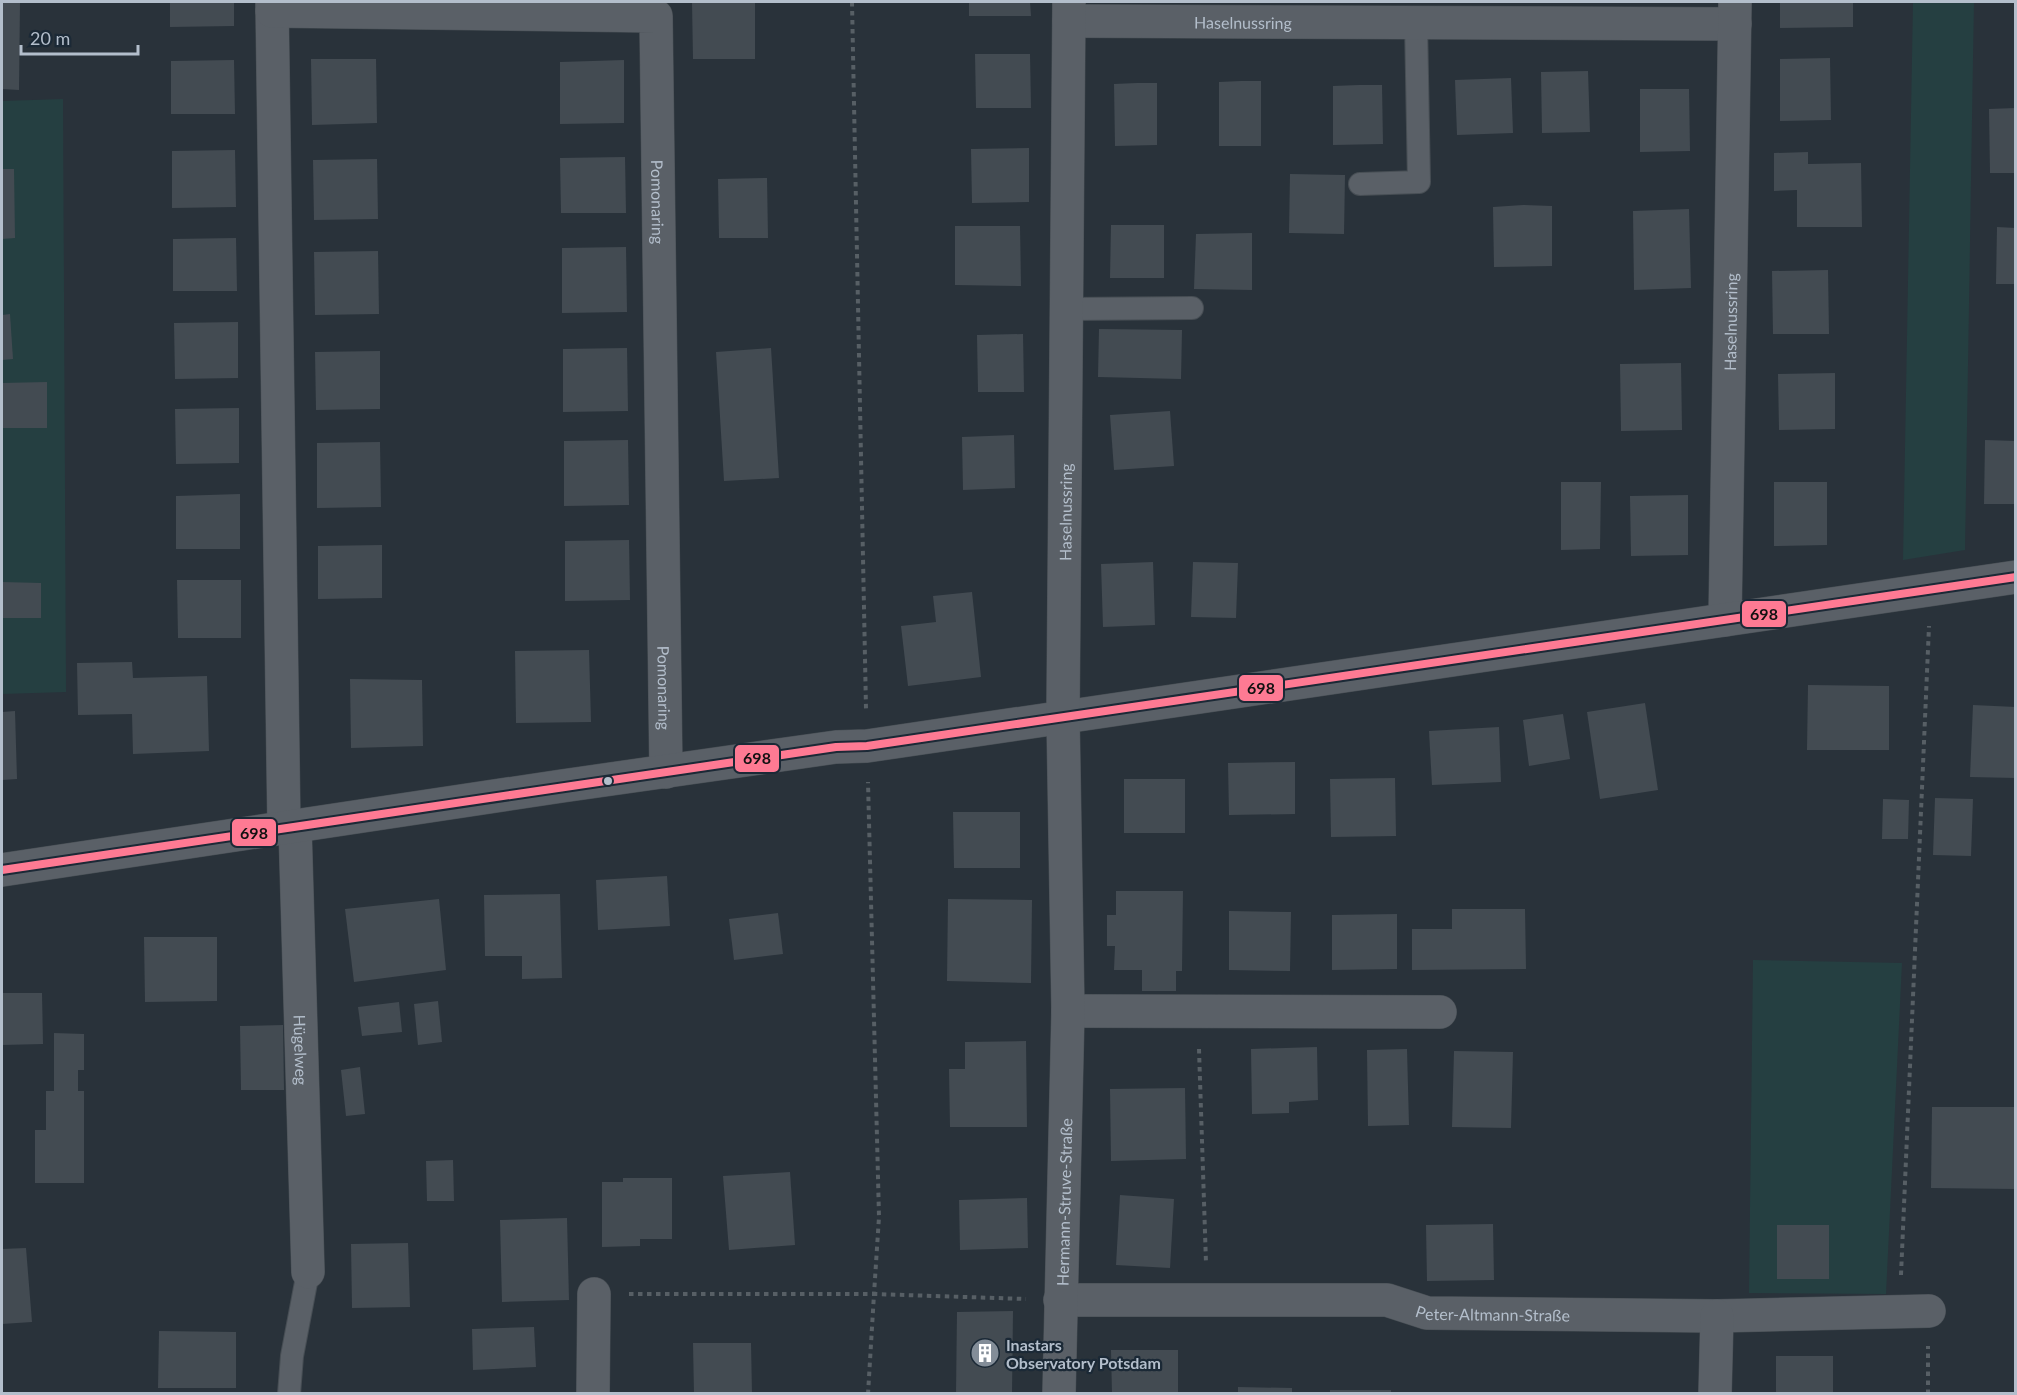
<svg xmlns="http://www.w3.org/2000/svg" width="2017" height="1395" viewBox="0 0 2017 1395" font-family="Lato,sans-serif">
  <rect width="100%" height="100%" fill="#29323a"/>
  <g fill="#253f41">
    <polygon points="1913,2 1974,2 1973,58 1965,550 1903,560"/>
    <polygon points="63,99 66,692 2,694 2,101"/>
    <polygon points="1753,960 1902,963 1886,1294 1749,1293"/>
  </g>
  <g fill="#434b52">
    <polygon points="2,2 20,2 19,90 2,89"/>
    <polygon points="170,2 234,2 234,26 170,27"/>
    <polygon points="692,2 755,2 755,59 693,59"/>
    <polygon points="969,2 1030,2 1031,16 969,16"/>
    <polygon points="1780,2 1853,2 1853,27 1780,28"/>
    <polygon points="975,54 1030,54 1031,108 976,108"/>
    <polygon points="1830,58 1831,120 1780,121 1780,59"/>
    <polygon points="311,59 376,59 377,123 312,125"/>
    <polygon points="234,60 235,114 171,114 171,61"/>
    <polygon points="624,60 624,123 560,124 560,62"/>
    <polygon points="1588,71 1590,132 1542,133 1541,72"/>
    <polygon points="1511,78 1513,133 1457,135 1455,80"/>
    <polygon points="1241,81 1261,81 1261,146 1219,146 1219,82"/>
    <polygon points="1137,83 1157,83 1157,145 1115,146 1114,84"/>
    <polygon points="1359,85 1382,85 1383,144 1333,145 1333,86"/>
    <polygon points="1640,89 1689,89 1690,151 1640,152"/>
    <polygon points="2016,108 2016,173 1990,173 1989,109"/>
    <polygon points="1029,148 1029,202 972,203 971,149"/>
    <polygon points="235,150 236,207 172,208 172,151"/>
    <polygon points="1808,152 1808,164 1861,163 1862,227 1797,227 1797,190 1774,191 1774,153"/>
    <polygon points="625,157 626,213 561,213 560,158"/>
    <polygon points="377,159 378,219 314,220 313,160"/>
    <polygon points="2,169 14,169 15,238 2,239"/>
    <polygon points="1290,174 1345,175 1344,234 1289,233"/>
    <polygon points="767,178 768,238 719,238 718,179"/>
    <polygon points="1523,205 1552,206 1552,266 1494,267 1493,207"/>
    <polygon points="1689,209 1691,288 1634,290 1633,211"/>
    <polygon points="1111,225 1164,225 1164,278 1110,278"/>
    <polygon points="955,226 1020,226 1021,286 955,285"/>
    <polygon points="1997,227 2016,228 2016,284 1996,284"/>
    <polygon points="1252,233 1252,290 1194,289 1196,234"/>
    <polygon points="236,238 237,291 173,291 173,239"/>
    <polygon points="626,247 627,312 562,313 562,248"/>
    <polygon points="378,251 379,314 315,315 314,252"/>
    <polygon points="1828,270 1829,334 1773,334 1772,271"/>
    <polygon points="10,314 13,359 2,360 2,315"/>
    <polygon points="238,322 238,378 175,379 174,323"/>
    <polygon points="1099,329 1182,330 1181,379 1098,377"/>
    <polygon points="1023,334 1024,392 978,392 977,335"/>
    <polygon points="627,348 628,411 563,412 563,349"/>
    <polygon points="771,348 779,478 724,481 716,352"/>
    <polygon points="380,351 380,409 316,410 315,352"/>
    <polygon points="1681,363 1682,430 1621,431 1620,364"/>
    <polygon points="1835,373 1835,429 1779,430 1778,374"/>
    <polygon points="47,382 47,428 2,428 2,383"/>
    <polygon points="239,408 239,463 176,464 175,409"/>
    <polygon points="1170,411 1174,466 1114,470 1110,415"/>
    <polygon points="1014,435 1015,488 963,490 962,437"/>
    <polygon points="628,440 629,505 564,506 564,441"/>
    <polygon points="1985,440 2016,441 2016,504 1984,504"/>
    <polygon points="380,442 381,507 317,508 317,443"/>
    <polygon points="1561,482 1601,482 1600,549 1561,550"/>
    <polygon points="1774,482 1827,482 1827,545 1774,546"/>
    <polygon points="240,494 240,549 176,549 176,496"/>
    <polygon points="1688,495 1688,555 1631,556 1630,496"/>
    <polygon points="629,540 630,600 565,601 565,541"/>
    <polygon points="382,545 382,598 318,599 318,546"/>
    <polygon points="1153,562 1155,625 1103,627 1101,564"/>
    <polygon points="1193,562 1238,563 1236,618 1191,617"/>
    <polygon points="177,580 241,580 241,638 178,638"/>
    <polygon points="2,582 41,583 41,618 2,618"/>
    <polygon points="972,592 981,677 908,686 901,626 936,622 933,596"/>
    <polygon points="589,650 591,722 516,723 515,651"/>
    <polygon points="132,662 133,678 207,676 209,751 133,754 132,714 78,715 77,663"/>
    <polygon points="350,679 422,680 423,746 351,748"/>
    <polygon points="1808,685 1889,686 1889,750 1807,750"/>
    <polygon points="1645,703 1658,790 1600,799 1587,712"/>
    <polygon points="1973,705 2016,707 2016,778 1970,777"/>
    <polygon points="15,711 17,779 2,780 2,712"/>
    <polygon points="1563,714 1570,759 1529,766 1523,720"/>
    <polygon points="1499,727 1501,782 1432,785 1429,731"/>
    <polygon points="1295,762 1295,814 1229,815 1228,763"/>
    <polygon points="1395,778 1396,836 1331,837 1330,779"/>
    <rect x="1124" y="779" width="61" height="54"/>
    <polygon points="1935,798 1973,799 1971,856 1933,855"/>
    <polygon points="1883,799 1909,800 1908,839 1882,839"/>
    <polygon points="953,812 1020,812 1020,868 954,868"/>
    <polygon points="667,876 670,926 598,930 596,880"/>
    <polygon points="1116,891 1183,891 1182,971 1176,971 1176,991 1142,991 1142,970 1114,970 1115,946 1107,946 1107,915 1116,915"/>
    <polygon points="560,894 562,978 522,979 522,956 485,956 484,895"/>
    <polygon points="439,899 446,970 354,982 345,909"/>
    <polygon points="948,899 1032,900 1031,983 947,981"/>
    <polygon points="1452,909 1525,909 1526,969 1412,970 1412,929 1452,929"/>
    <polygon points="1229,911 1291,912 1290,971 1229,970"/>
    <polygon points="778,913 783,954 734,960 729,919"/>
    <polygon points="1397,914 1397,969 1332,970 1332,915"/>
    <polygon points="144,937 217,937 217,1001 145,1002"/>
    <polygon points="2,993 42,993 43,1044 2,1045"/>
    <polygon points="438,1001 442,1042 418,1045 414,1004"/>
    <polygon points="399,1002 402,1032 362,1036 358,1007"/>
    <polygon points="283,1025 284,1090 241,1090 240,1026"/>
    <polygon points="54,1033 84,1034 84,1070 78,1070 78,1091 84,1091 84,1183 35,1183 35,1130 46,1130 46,1091 54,1091"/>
    <polygon points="1026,1041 1027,1127 950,1127 949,1069 965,1069 965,1042"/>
    <polygon points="1317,1047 1318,1100 1289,1102 1289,1113 1252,1114 1251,1049"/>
    <polygon points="1407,1049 1409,1125 1368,1126 1367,1050"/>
    <polygon points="1454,1051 1513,1052 1511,1128 1452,1127"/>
    <polygon points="360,1067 365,1114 346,1116 341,1070"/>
    <polygon points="1185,1088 1186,1159 1111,1161 1110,1089"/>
    <polygon points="1932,1107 2016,1107 2016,1189 1931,1188"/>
    <polygon points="453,1160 454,1201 427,1201 426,1161"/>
    <polygon points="790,1172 795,1245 729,1250 723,1176"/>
    <polygon points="623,1178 672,1178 672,1239 640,1239 640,1246 602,1247 602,1182 623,1182"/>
    <polygon points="1120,1195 1174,1199 1170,1268 1116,1265"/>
    <polygon points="1027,1198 1028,1248 960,1250 959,1200"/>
    <polygon points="567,1218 569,1300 502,1302 500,1220"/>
    <polygon points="1493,1224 1494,1280 1427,1281 1426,1225"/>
    <rect x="1777" y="1225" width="52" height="54"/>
    <polygon points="408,1243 410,1307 352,1308 351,1244"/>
    <polygon points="26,1248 32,1322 2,1324 2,1249"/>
    <polygon points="1013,1311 1012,1394 956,1394 957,1312"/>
    <polygon points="534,1327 536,1367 473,1370 472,1329"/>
    <polygon points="159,1331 236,1332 236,1388 158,1388"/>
    <polygon points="693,1343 751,1343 752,1394 694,1394"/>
    <polygon points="1111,1350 1178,1350 1178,1394 1112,1394"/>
    <rect x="1776" y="1356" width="57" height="38"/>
    <polygon points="1238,1387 1292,1388 1292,1394 1238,1394"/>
    <rect x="1330" y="1390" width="61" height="4"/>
  </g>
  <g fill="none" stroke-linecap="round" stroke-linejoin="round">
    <g stroke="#474e54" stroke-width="24">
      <g id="lane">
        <polyline points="1360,184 1419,182 1416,23"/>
        <polyline points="1068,309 1192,308"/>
        <polyline points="289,1394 292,1356 308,1272"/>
      </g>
    </g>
    <g stroke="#474e54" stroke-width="34">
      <g id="street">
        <polyline points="272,2 284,828"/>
        <path id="s1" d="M272 11 656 16 666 772"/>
        <path id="s2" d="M1069 21 1735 24"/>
        <path id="s3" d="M1725 620 1735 3"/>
        <path id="s4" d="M295 826 308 1272"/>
        <polyline points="2,870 562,786 836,747 867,746 2016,577"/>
        <polyline points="1068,1011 1440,1012"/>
        <path id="s5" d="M1060 1300H1387L1427 1313 1717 1316 1929 1311"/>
        <polyline points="593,1394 594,1294"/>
        <path id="s6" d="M1059 1394 1068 1011 1063 716 1069 2"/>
        <polyline points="1715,1394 1717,1316"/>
      </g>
    </g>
    <g stroke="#575f65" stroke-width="4" stroke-dasharray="4.5 4.5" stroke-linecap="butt">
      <polyline points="852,2 866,709"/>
      <polyline points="1199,1049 1206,1263"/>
      <polyline points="1901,1275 1929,626"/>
      <polyline points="629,1294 874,1294 879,1217 868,782"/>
      <polyline points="868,1394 874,1294 1026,1299"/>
      <polyline points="1928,1394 1928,1346"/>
    </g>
    <use href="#lane" stroke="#5a6067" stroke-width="22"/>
    <use href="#street" stroke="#5a6067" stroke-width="33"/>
    <g stroke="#1b2936" stroke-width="12">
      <polyline id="bus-1" points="2,870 836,747 867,746 2016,577"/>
    </g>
    <use href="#bus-1" stroke="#fe7a93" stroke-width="8"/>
  </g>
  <defs>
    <g id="building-disc" transform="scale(1.5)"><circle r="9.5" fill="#838d98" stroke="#1b2936"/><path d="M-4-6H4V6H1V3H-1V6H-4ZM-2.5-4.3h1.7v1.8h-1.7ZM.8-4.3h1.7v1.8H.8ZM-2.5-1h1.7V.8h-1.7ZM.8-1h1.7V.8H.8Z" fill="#fff"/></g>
  </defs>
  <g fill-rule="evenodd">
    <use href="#building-disc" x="985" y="1353"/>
  </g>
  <circle fill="#b3becb" stroke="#1b2936" stroke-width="2" cx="608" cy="781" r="5"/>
  <g text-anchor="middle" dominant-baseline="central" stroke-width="4.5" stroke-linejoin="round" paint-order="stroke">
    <g font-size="16" fill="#b3becb" stroke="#1b2936">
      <text stroke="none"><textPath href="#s2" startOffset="174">Haselnussring</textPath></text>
      <text stroke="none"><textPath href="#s1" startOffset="570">Pomonaring</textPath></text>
      <text stroke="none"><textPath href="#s3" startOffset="298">Haselnussring</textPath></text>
      <text stroke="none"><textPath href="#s6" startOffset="882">Haselnussring</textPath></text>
      <text stroke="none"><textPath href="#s1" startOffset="1056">Pomonaring</textPath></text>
      <text stroke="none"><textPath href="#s4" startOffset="224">Hügelweg</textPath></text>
      <text stroke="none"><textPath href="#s6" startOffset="192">Hermann-Struve-Straße</textPath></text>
      <text stroke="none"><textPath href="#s5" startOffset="435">Peter-Altmann-Straße</textPath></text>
    </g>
    <g font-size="16" font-weight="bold" fill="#b3becb" stroke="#1b2936" text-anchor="start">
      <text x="1006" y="1344">Inastars<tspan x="1006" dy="18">Observatory Potsdam</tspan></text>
    </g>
  </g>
  <g stroke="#1b2936" stroke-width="2">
    <rect x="1741" y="600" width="46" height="28" rx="6" fill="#fe7a93"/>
    <rect x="1238" y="674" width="46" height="28" rx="6" fill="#fe7a93"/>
    <rect x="734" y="744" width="46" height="29" rx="6" fill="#fe7a93"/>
    <rect x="231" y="818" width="46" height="29" rx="6" fill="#fe7a93"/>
  </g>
  <g font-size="16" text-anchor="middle" font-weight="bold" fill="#111">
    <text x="1764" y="620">698</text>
    <text x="1261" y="694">698</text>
    <text x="757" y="764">698</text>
    <text x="254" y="839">698</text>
  </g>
  <rect width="2017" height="1395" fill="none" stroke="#b3becb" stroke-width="6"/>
  <path d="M21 45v9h117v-9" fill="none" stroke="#b3becb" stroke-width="3"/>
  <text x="30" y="45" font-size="18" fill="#b3becb" stroke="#1b2936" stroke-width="4.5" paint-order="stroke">20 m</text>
</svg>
